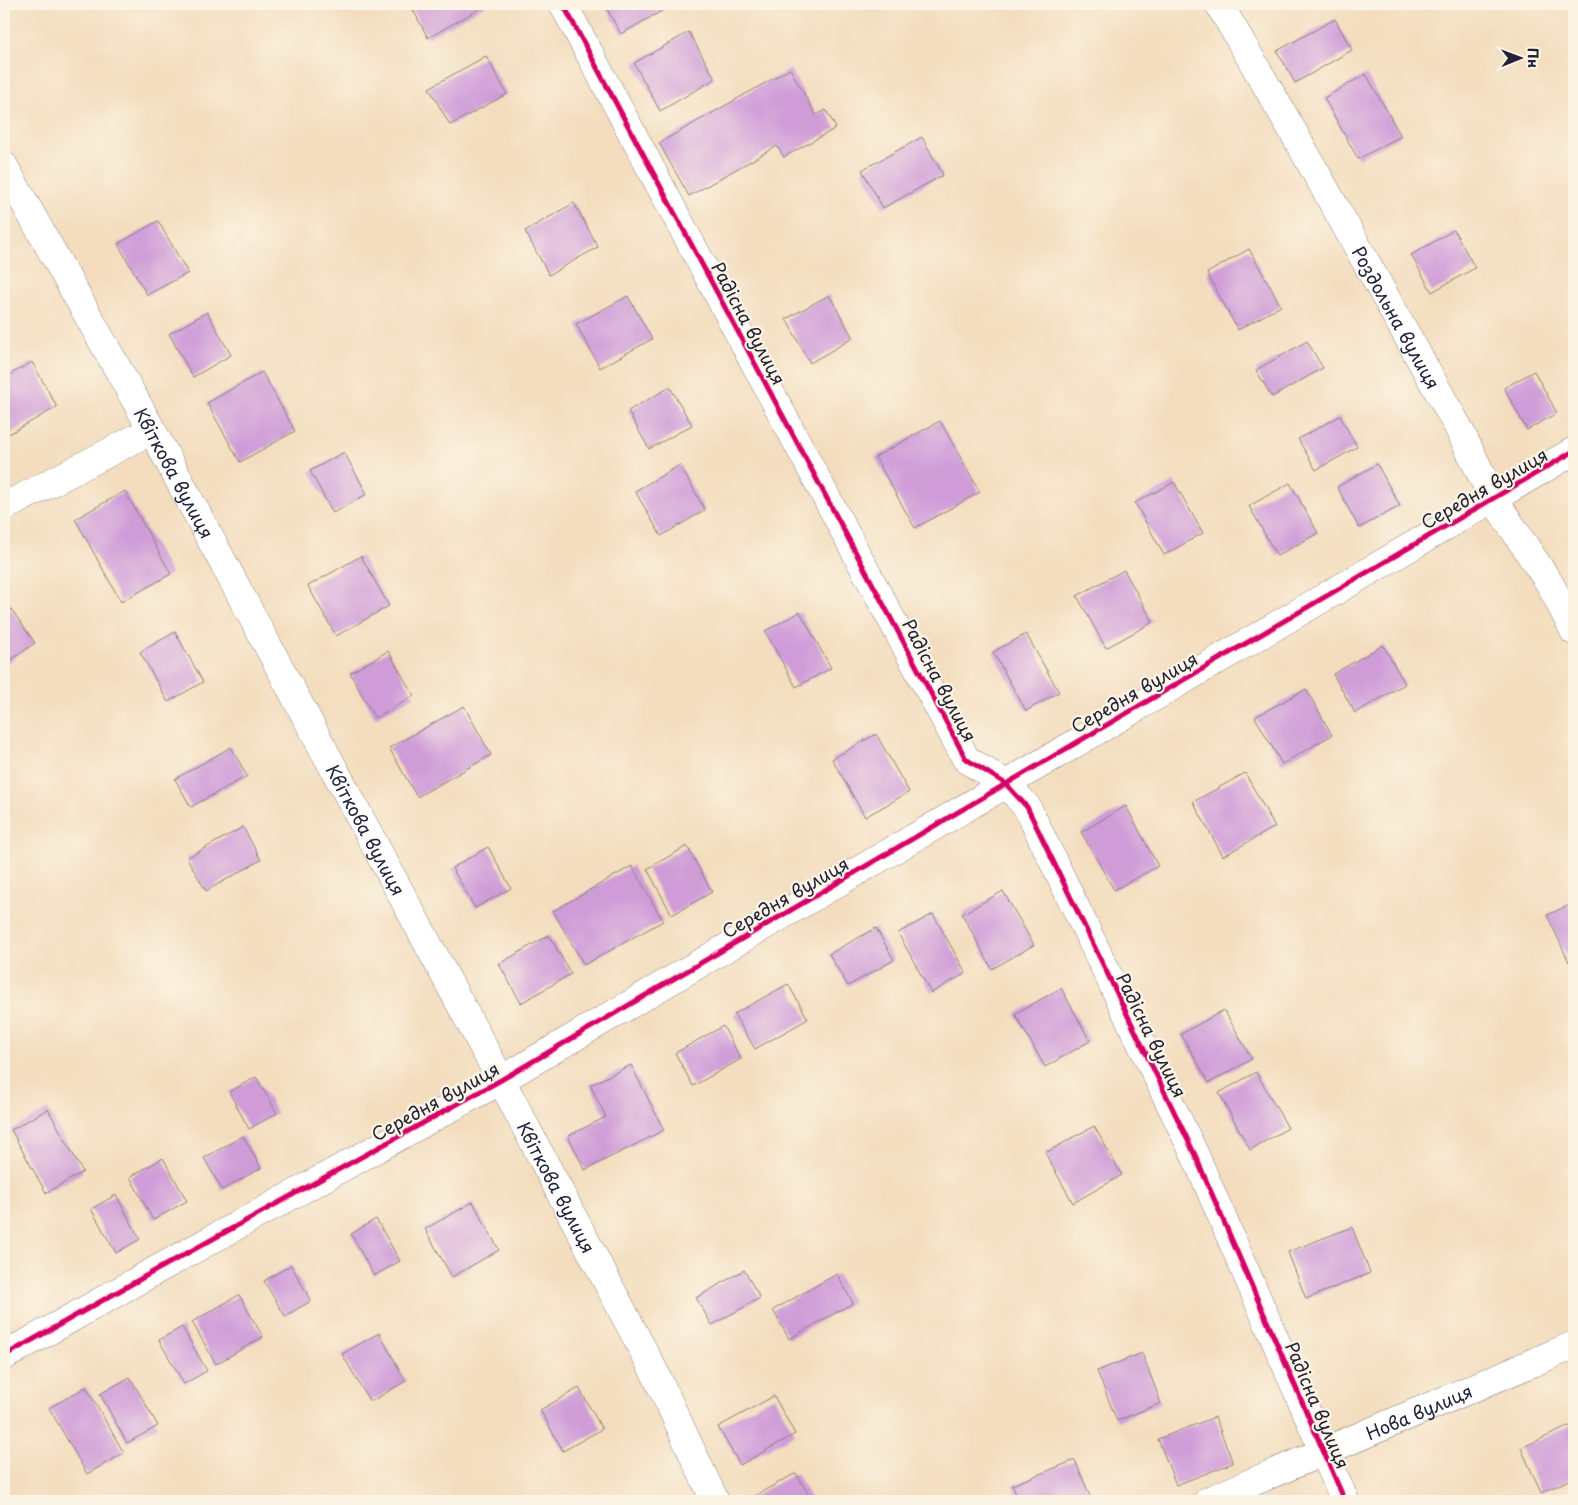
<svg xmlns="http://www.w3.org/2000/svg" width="1578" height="1505" viewBox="0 0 1578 1505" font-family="'Playpen Sans',sans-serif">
  <rect width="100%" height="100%" fill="#fcf5e5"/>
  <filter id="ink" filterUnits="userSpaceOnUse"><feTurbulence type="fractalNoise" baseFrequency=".02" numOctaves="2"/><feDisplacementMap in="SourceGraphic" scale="10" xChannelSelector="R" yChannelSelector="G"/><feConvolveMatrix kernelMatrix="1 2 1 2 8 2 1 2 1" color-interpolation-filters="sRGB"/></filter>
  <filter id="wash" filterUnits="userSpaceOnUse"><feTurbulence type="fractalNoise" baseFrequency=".0096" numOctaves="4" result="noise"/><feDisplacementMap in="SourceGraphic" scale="20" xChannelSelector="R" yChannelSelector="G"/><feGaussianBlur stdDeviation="1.12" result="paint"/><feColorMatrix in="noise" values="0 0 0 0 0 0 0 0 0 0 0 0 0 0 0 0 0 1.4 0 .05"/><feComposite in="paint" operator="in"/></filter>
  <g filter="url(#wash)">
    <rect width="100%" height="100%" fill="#f3ddbe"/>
    <g id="blocks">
      <g fill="#cf9cd8">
        <polygon points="410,4 488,4 428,38"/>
        <polygon points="604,4 674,4 621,34"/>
        <polygon points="1335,19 1352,50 1295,83 1277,51"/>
        <polygon points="689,32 715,79 660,111 634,63"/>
        <polygon points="486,56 507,94 450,125 429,88"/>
        <polygon points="790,69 816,115 826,110 836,128 784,157 777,146 689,196 659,143"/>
        <polygon points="1366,74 1401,136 1358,159 1324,98"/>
        <polygon points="922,137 943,175 883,208 862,170"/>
        <polygon points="574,203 598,247 549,275 525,231"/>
        <polygon points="158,221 188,273 147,295 118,244"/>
        <polygon points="1454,230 1475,268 1432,292 1411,255"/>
        <polygon points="1249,249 1281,306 1238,330 1207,273"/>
        <polygon points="829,295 853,338 810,363 786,319"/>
        <polygon points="628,296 652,339 600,368 576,324"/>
        <polygon points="207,312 231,355 193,377 169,334"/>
        <polygon points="1307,341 1323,368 1272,397 1256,370"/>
        <polygon points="32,362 57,407 9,434 4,425 4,378"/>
        <polygon points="1534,371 1557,413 1527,430 1504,388"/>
        <polygon points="262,372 295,431 240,462 207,403"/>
        <polygon points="670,387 692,425 649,449 628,411"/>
        <polygon points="1340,416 1357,447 1316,470 1298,439"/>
        <polygon points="940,421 980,492 915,528 875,457"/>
        <polygon points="344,452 367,494 333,513 310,471"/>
        <polygon points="1377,464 1400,506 1359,528 1337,487"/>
        <polygon points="680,465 705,510 661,536 635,491"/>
        <polygon points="1174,482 1203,533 1164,555 1135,503"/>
        <polygon points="1290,483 1318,533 1277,556 1249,506"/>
        <polygon points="125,491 171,574 121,602 75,519"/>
        <polygon points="361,556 389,606 336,636 308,586"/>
        <polygon points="1124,570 1153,622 1106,648 1077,596"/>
        <polygon points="4,599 35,643 4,665"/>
        <polygon points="800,612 831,668 796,687 765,631"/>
        <polygon points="175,632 203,682 168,702 140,652"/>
        <polygon points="1026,634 1059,692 1026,711 993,652"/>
        <polygon points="1383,645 1405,684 1355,713 1333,674"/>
        <polygon points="388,651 414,696 375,718 350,673"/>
        <polygon points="1306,689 1332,735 1282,764 1255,717"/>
        <polygon points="464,706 491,755 417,797 389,748"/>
        <polygon points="876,734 909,792 865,817 832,759"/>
        <polygon points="231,747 247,776 191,807 175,779"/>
        <polygon points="1245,773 1275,827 1223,856 1193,802"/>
        <polygon points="1126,806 1158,866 1114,890 1081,832"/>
        <polygon points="243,827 261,860 206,891 187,858"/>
        <polygon points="687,846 712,892 672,915 647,869"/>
        <polygon points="488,847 511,888 475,908 452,868"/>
        <polygon points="632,866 663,921 584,965 553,911"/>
        <polygon points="1003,891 1034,945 992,969 962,914"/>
        <polygon points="1574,903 1574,960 1569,962 1547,915"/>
        <polygon points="933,914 966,973 931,993 898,933"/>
        <polygon points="876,928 894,960 848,986 829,954"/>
        <polygon points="549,935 571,974 521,1003 499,964"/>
        <polygon points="788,984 808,1019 755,1049 734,1014"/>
        <polygon points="1061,988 1090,1041 1045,1067 1015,1014"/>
        <polygon points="1224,1010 1252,1059 1209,1083 1181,1034"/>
        <polygon points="723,1026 741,1059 693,1086 675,1053"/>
        <polygon points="631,1065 664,1130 585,1170 568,1136 606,1117 590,1085"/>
        <polygon points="1256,1072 1288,1128 1250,1150 1219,1093"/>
        <polygon points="256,1077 277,1113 249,1129 229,1092"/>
        <polygon points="48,1109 83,1172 46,1193 11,1130"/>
        <polygon points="1094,1126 1122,1175 1073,1203 1045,1153"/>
        <polygon points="243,1136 261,1168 222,1190 204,1158"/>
        <polygon points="163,1158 187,1201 153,1220 130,1177"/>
        <polygon points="116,1195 140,1239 116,1253 91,1209"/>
        <polygon points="473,1202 499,1250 452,1277 425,1229"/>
        <polygon points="376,1219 400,1261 374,1276 351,1234"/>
        <polygon points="1352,1227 1370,1273 1306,1299 1288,1252"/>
        <polygon points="291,1265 311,1301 285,1316 264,1281"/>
        <polygon points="744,1270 760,1298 712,1325 696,1298"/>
        <polygon points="837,1274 853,1303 789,1339 773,1310"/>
        <polygon points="239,1295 263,1337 216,1364 192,1322"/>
        <polygon points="182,1327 207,1371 184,1384 159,1340"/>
        <polygon points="379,1333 406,1381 370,1402 342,1354"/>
        <polygon points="1142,1353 1161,1403 1117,1421 1097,1371"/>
        <polygon points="130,1377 158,1426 127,1443 100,1394"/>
        <polygon points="86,1387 124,1453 87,1474 49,1408"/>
        <polygon points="579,1388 602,1429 563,1451 540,1410"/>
        <polygon points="774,1396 795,1434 740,1465 718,1427"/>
        <polygon points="1215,1417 1233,1463 1176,1485 1158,1439"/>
        <polygon points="1574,1424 1574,1478 1541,1493 1521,1448"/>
        <polygon points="1075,1460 1092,1501 1019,1501 1012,1485"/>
        <polygon points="796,1473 812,1501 745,1501"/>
      </g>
    </g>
  </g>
  <g filter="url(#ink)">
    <use href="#blocks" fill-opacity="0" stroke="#8a807c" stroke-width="1"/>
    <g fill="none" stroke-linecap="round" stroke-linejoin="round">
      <g stroke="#8a807c" stroke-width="29">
        <g id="minor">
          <polyline points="563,4 966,759 1006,784 1027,807 1195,1155 1345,1501"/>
          <path id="s1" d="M1219 4 1291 128 1457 425 1493 498 1550 584 1574 631"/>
          <path id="s2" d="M4 166 152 430 501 1080 655 1373 715 1501"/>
          <polyline points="4,507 152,430"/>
          <polyline points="4,1356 151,1273 501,1080 1574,451"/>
          <path id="s3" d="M1208 1501 1574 1345"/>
        </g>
      </g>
      <use href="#minor" stroke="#fff" stroke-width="28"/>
      <g stroke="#fcf5e5" stroke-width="8">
        <g id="cycleway">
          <polyline points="563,4 966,759 1006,784 1027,807 1195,1155 1345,1501"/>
          <polyline points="4,1356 151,1273 501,1080 1574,451"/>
        </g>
      </g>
      <use href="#cycleway" stroke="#d6006c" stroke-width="5"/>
    </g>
  </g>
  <g text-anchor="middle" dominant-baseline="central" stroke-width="4.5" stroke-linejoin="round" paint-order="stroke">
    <g font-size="18" fill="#22223b" stroke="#fcf5e5">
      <text stroke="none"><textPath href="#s1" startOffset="360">Роздольна вулиця</textPath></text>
      <text transform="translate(749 323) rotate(62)">Радісна вулиця</text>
      <text stroke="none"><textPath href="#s2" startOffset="351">Квіткова вулиця</textPath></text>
      <text transform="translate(1484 488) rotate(-30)">Середня вулиця</text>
      <text transform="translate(940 680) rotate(62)">Радісна вулиця</text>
      <text transform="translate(1134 692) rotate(-30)">Середня вулиця</text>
      <text stroke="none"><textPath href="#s2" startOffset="756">Квіткова вулиця</textPath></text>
      <text transform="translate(785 897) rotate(-30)">Середня вулиця</text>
      <text transform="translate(1152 1035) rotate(64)">Радісна вулиця</text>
      <text transform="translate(435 1101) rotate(-29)">Середня вулиця</text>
      <text stroke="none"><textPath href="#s2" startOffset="1161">Квіткова вулиця</textPath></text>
      <text transform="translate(1318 1405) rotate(67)">Радісна вулиця</text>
      <text stroke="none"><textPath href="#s3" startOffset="229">Нова вулиця</textPath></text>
    </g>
  </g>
  <rect width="1578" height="1505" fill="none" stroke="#fcf5e5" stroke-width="20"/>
  <g transform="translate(1520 58) rotate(89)" stroke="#fcf5e5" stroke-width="4" paint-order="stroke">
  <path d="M0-4L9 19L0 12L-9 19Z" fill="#22223b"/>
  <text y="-8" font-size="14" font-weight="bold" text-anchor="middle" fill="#22223b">Пн</text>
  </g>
</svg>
